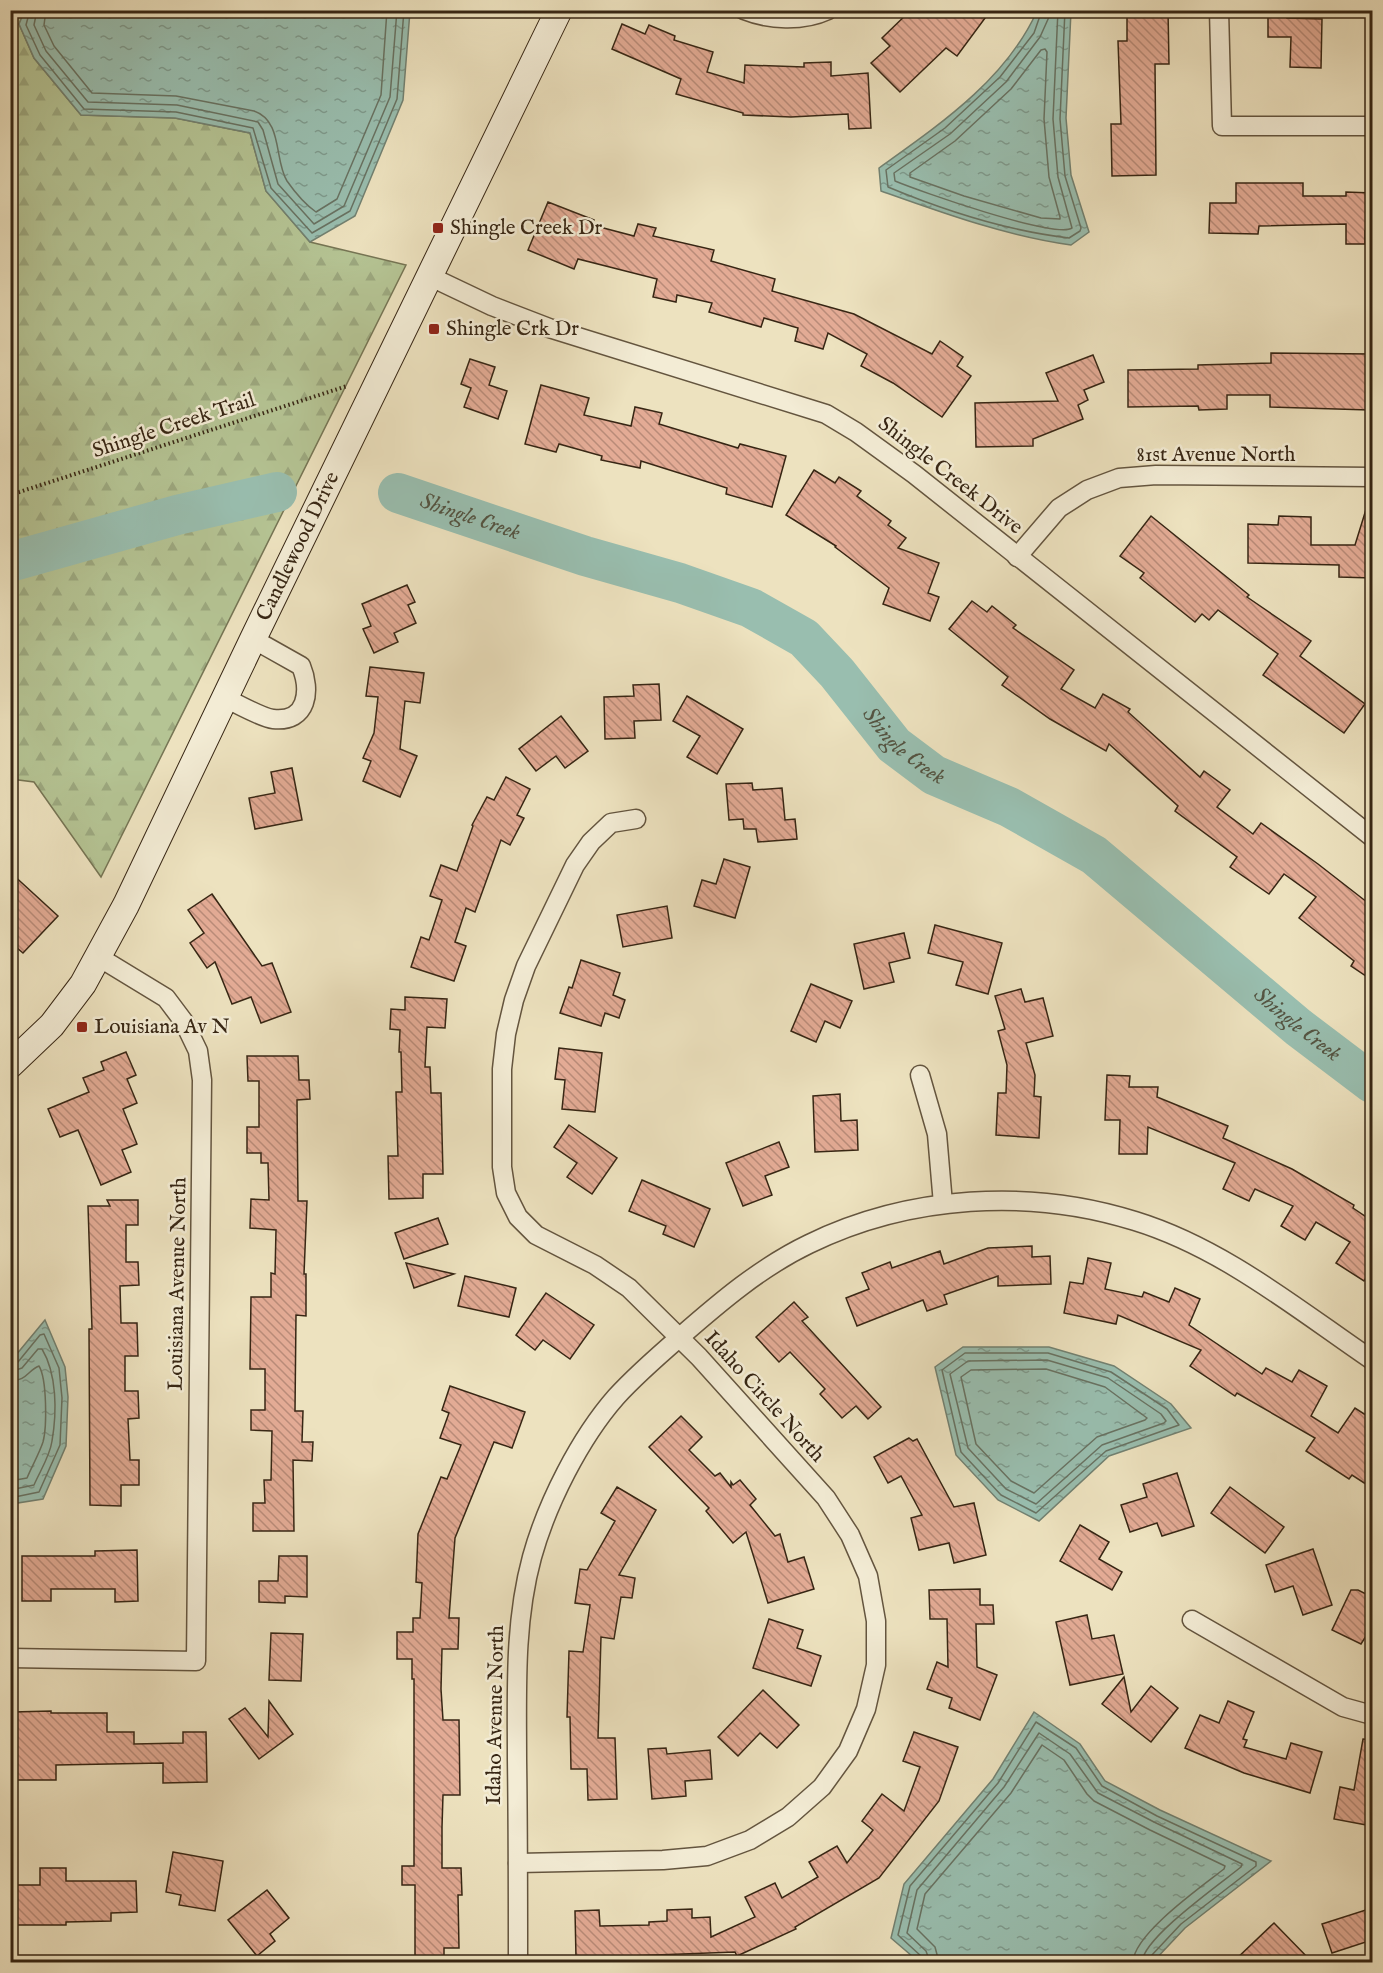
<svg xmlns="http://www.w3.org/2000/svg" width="1383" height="1973" viewBox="0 0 1383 1973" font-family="'IM FELL English',serif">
  <defs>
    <pattern id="forest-firs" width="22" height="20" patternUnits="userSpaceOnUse" patternTransform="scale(1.5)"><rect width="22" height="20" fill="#b5c494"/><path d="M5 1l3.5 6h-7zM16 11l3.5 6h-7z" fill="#9ca87f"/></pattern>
    <pattern id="water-ripples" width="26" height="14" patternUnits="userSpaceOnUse" patternTransform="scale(1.5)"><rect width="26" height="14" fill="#99beaf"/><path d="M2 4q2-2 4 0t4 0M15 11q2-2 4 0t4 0" fill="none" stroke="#7e9a8d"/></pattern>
    <pattern id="building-back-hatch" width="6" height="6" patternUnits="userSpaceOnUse" patternTransform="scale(1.5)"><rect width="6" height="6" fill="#e3ab95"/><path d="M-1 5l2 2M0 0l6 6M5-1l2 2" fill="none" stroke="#b98b78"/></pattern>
  </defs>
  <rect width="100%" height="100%" fill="#ede2bf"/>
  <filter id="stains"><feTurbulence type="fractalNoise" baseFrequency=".00333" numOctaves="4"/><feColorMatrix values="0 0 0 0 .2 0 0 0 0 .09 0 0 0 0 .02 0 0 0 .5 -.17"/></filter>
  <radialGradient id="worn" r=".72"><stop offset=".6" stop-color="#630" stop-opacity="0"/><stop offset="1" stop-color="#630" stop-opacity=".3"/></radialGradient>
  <polygon fill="url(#forest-firs)" stroke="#767554" stroke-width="1.5" points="10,11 25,11 19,24 34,58 81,115 175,118 250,133 266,191 310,242 406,265 101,877 34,782 11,779"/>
  <g fill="url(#water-ripples)" stroke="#728171" stroke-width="1.5">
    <polygon points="25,10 410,11 403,100 355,216 310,242 266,191 250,133 175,118 81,115 34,58 19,24"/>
    <path d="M1037 11H1071L1066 118 1071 175 1089 232 1071 245C1006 236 943 213 881 191L879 168C939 125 1006 80 1037 11Z"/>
    <polygon points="45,1320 65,1367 68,1397 66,1446 43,1499 11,1504 11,1361"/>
    <polygon points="963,1347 1049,1347 1114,1366 1171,1404 1191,1428 1109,1456 1039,1521 998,1500 956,1455 935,1367"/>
    <polygon points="1034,1712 1080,1744 1105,1781 1160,1810 1271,1861 1185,1928 1153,1962 919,1962 891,1938 904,1884 993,1779"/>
  </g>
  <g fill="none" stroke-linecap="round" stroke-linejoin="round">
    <g stroke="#687262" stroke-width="1.5">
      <polyline points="30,10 26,25 40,55 84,109 176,112 253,128 271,188 312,233 350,211 397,99 404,10"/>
      <polyline points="37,10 34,25 46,51 88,102 177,105 258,122 263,130 278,184 314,224 344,206 390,97 397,10"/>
      <path d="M46 10 44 25 54 46 92 93 176 96 254 111C283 121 274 160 287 181 294 191 306 205 316 212L337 199 381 95 387 10"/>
      <path d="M1042 10 1034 33 1000 77 945 128 886 170 888 187C943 210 1009 231 1069 238L1080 231 1081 228 1065 176 1060 119 1065 10"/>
      <path d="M1050 10 1049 17 1040 37 1006 82 950 134 894 173 895 181C919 191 1055 239 1072 228L1058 177 1053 119 1058 10"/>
      <polygon points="1045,49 1047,52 1044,119 1049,177 1060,217 1060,219 1041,218 964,196 910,177 910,173 955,141 1011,89 1041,50"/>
      <polygon points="965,1353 1048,1353 1111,1372 1167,1409 1179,1425 1106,1451 1036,1513 1001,1495 961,1452 942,1370"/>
      <polygon points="1047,1360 1108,1378 1161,1414 1166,1421 1164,1423 1102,1445 1036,1504 1006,1489 968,1448 950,1374 968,1361"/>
      <polyline points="10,1365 18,1362 40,1335 44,1334 59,1368 62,1398 60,1445 39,1492 10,1498"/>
      <polygon points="1046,1369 1105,1387 1147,1418 1145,1420 1097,1437 1034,1493 1011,1481 976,1444 961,1377 971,1370"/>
      <path d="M10 1372 22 1368 38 1349H42C57 1374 57 1412 52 1441 50 1456 40 1471 34 1485L10 1490"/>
      <path d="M10 1381C27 1381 28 1370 39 1366 47 1379 47 1427 43 1442 39 1454 32 1466 27 1478L10 1481"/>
      <polyline points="922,1962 921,1956 898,1935 910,1886 998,1783 1036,1722 1076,1748 1102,1786 1157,1816 1256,1862 1256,1866 1181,1924 1151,1956 1149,1962"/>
      <path d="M930 1962 926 1951 907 1933 917 1890 1004 1787 1039 1733 1070 1754 1098 1793 1154 1822 1242 1864 1241 1867C1220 1884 1143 1938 1142 1962"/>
      <path d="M939 1962 935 1947 917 1929 925 1894 1011 1793 1042 1745 1064 1760 1087 1794 1094 1801 1150 1830 1225 1866 1224 1869C1201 1887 1134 1934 1133 1962"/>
    </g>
    <g stroke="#99beaf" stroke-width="40">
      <path id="s1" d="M398 493 585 556 680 583 751 608 804 638 837 673 894 745 934 775 1009 807 1094 855 1298 1027 1372 1083"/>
      <polyline points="10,562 177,515 277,492"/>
    </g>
  </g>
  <g fill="url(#building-back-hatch)" stroke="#372614" stroke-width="1.5">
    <polygon points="911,10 991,10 957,56 946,48 900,92 871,63 890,46 882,38"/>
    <polygon points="1127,10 1168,10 1169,64 1155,64 1156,175 1112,176 1111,124 1121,124 1118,41 1127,41"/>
    <polygon points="1268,12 1287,13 1287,18 1322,19 1321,68 1290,67 1291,37 1268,37"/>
    <polygon points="622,24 645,34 649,25 675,36 674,40 713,52 707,72 744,83 745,65 804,67 804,63 831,62 831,76 868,73 871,128 849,129 848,114 791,117 743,115 743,113 676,94 681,79 612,49"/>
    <polygon points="1236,183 1303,183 1303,196 1346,196 1346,192 1372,193 1372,231 1365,231 1365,244 1346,244 1346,224 1259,226 1258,234 1209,233 1210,203 1236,203"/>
    <polygon points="548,202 594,220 592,225 634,236 638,224 656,228 653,236 714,250 711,261 775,279 772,291 854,314 932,354 940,341 963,357 957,366 971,376 942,417 893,383 861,366 867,354 828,333 823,349 795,341 798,328 764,318 761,327 709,312 712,303 677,295 676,302 653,297 657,279 578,259 574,269 528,250"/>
    <polygon points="1271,353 1372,354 1372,396 1369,395 1369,410 1270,407 1270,395 1227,395 1227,409 1199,410 1198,406 1128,407 1128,370 1198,369 1198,365 1271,363"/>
    <polygon points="1093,355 1104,382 1084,390 1088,400 1078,405 1083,419 1033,439 1033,446 976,447 975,403 1058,401 1046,373"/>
    <polygon points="470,359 495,367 489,385 507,391 498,419 464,407 471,388 461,384"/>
    <polygon points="541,385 589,398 584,415 631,426 635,407 662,413 659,424 738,448 740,444 786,456 772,507 726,494 727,488 641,461 640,468 601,460 602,456 559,444 556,452 525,444"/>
    <polygon points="814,470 835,483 839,477 861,491 857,496 891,521 888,525 906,538 898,548 939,563 928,593 939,597 930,621 883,604 889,588 835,547 836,546 786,515"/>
    <polygon points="1368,503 1372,504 1372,578 1339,577 1339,565 1248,563 1248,524 1278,525 1279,516 1311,517 1311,545 1355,545"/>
    <polygon points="1151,516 1249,595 1247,597 1311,641 1300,656 1365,704 1344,733 1263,675 1278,654 1218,610 1209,620 1202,614 1195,622 1140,578 1144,573 1120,556"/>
    <polygon points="407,585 415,602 408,605 416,623 394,633 398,642 374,653 363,629 371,626 362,604"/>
    <polygon points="972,601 987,612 992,606 1016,625 1013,628 1074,670 1061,689 1095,708 1103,694 1130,709 1128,712 1200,777 1204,771 1230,790 1217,807 1253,834 1261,823 1318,864 1372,906 1372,980 1351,966 1354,961 1299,918 1316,897 1284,874 1269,894 1230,867 1237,857 1175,811 1178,806 1109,744 1106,751 1050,719 1002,685 1008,677 949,629"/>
    <polygon points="370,667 424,673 420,703 405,701 400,749 417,756 400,797 363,781 371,761 363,758 374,733 378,697 366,696"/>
    <polygon points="659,684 661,720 634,721 635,738 605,739 604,697 634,696 633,685"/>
    <polygon points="687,696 743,729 717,774 687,757 700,736 673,721"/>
    <polygon points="561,716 588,751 565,768 556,756 536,771 519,749"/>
    <polygon points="292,768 302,820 255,829 249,798 275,793 271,772"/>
    <polygon points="506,777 530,789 517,815 524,818 510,845 501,840 475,912 466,908 455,942 466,946 454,981 411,967 421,937 429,940 442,900 430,896 441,865 457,871 473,826 472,825 487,797 494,800"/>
    <polygon points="752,783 753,790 782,788 785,820 795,819 797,839 758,842 756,829 744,829 743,819 729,820 726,784"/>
    <polygon points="724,859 750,867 735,918 694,906 702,880 716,884"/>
    <polygon points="10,872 58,916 23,953 10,942"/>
    <polygon points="212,894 262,966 272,963 291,1012 261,1023 251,997 232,1004 215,962 207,968 190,943 204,933 188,910"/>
    <polygon points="667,906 672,938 623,947 617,915"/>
    <polygon points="935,925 1002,943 988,994 956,985 963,962 928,953"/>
    <polygon points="904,933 910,958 889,963 894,982 864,989 854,944"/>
    <polygon points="581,960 620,973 613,995 625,1000 619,1018 605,1013 601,1026 560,1013 569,987 572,988"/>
    <polygon points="811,984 852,1001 840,1028 825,1021 816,1042 791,1031"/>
    <polygon points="1021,989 1025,1002 1043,998 1053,1036 1026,1043 1035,1075 1034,1096 1041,1097 1039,1138 996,1135 998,1093 1006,1093 1007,1065 998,1031 1005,1029 995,996"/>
    <polygon points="405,997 447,999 445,1028 427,1027 425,1067 430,1067 431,1093 441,1093 443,1174 423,1174 423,1198 389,1199 388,1156 398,1156 396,1092 402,1092 401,1052 399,1052 400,1030 390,1029 391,1009 405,1010"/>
    <polygon points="559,1048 602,1053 595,1112 562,1109 565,1080 555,1079"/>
    <polygon points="126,1052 136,1075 127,1079 137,1103 123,1109 137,1144 122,1150 131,1172 101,1185 78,1130 60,1137 48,1109 89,1092 83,1078 104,1070 101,1062"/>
    <polygon points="247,1056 298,1056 299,1080 309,1080 310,1099 297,1100 298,1201 307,1201 304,1274 306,1274 306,1316 296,1315 295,1411 303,1411 302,1442 313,1442 312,1461 293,1460 294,1531 253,1531 253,1503 265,1503 264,1480 271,1480 272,1431 251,1430 251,1410 265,1410 265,1369 250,1369 251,1297 271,1297 271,1273 275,1274 276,1230 250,1228 251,1199 269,1200 268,1163 261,1163 261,1153 247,1153 247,1127 259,1127 259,1081 248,1081"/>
    <polygon points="1107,1075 1130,1076 1129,1087 1158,1087 1157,1097 1228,1126 1223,1138 1292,1169 1354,1205 1353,1208 1372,1221 1372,1268 1364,1281 1336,1263 1350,1242 1316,1222 1305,1240 1281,1226 1293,1206 1255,1189 1249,1201 1223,1189 1235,1163 1148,1127 1147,1154 1119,1154 1120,1120 1105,1120"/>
    <polygon points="840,1094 841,1121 857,1120 858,1150 815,1152 813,1096"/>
    <polygon points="569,1125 617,1158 592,1194 567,1177 577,1163 554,1147"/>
    <polygon points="779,1142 789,1167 765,1176 772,1195 743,1206 726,1163"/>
    <polygon points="642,1180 710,1209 694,1247 663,1234 666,1226 629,1211"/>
    <polygon points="107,1200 138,1200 138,1225 126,1225 126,1262 138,1262 139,1285 120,1286 121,1323 137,1323 138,1356 125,1356 125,1391 138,1391 139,1418 128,1419 130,1460 139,1460 139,1485 121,1485 121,1506 90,1505 89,1329 92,1329 88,1206 110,1206"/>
    <polygon points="438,1218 448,1244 404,1259 395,1233"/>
    <polygon points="1032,1246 1032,1257 1050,1256 1051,1284 998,1286 998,1276 944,1295 947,1304 927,1311 923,1300 857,1326 846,1298 869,1289 862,1273 890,1262 892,1268 940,1251 944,1264 988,1248"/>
    <polygon points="1088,1258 1111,1263 1105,1289 1142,1297 1144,1292 1169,1302 1175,1288 1200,1299 1189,1325 1262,1374 1266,1368 1292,1382 1299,1370 1327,1386 1311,1416 1338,1433 1355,1408 1372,1419 1372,1488 1352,1475 1349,1479 1306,1451 1315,1438 1237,1393 1235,1396 1190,1366 1201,1350 1118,1315 1116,1324 1064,1313 1070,1282 1083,1284"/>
    <polygon points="406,1263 454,1274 414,1288"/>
    <polygon points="465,1276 516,1288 509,1317 458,1306"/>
    <polygon points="546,1293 594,1325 570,1359 543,1340 535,1350 516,1335"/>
    <polygon points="794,1302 808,1317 802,1321 881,1407 868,1419 856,1406 842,1418 820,1394 825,1389 790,1352 779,1362 756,1337"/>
    <polygon points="450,1386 525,1412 512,1448 494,1442 455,1538 449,1618 459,1618 458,1649 442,1649 441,1689 443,1720 459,1720 460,1795 443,1795 442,1827 442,1868 461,1868 462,1895 458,1895 459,1948 444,1948 444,1962 415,1962 415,1885 402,1885 402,1866 414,1866 414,1679 412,1679 412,1659 397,1659 397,1632 413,1632 413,1618 420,1618 422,1583 416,1582 418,1534 441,1477 447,1479 461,1445 440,1438 449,1413 442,1410"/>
    <polygon points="681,1416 702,1437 689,1450 715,1476 720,1473 731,1487 731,1482 733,1485 740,1480 756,1499 750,1505 775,1536 780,1534 788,1562 804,1557 814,1589 768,1603 746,1532 733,1543 706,1511 709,1508 649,1447"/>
    <polygon points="909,1438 913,1441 917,1439 954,1507 974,1503 986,1555 954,1563 949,1543 919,1550 911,1518 922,1515 901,1476 888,1483 874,1457"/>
    <polygon points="1177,1473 1194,1526 1162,1536 1157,1523 1130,1532 1121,1505 1147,1497 1143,1484"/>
    <polygon points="617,1487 656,1510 619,1575 635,1578 632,1598 621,1597 614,1639 601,1637 598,1738 615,1738 617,1799 588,1800 587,1769 571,1769 570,1717 567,1717 569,1651 583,1652 590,1605 575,1603 580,1569 587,1570 615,1521 601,1513"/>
    <polygon points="1230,1487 1284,1527 1265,1553 1211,1513"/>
    <polygon points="1080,1525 1109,1542 1099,1559 1122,1572 1112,1590 1060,1561"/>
    <polygon points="1313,1549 1332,1605 1303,1615 1293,1586 1275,1592 1266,1565"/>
    <polygon points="137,1550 138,1601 115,1602 115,1589 51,1589 51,1601 22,1601 22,1556 95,1556 95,1551"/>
    <polygon points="279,1556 307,1556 307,1597 285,1596 285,1603 259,1602 259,1581 278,1581"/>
    <polygon points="980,1589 980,1605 993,1605 994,1624 976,1624 977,1667 997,1675 980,1720 949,1708 952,1698 927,1689 937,1662 948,1667 947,1619 930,1619 929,1590"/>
    <polygon points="1351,1590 1358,1590 1372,1597 1372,1639 1366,1636 1361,1644 1332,1630"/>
    <polygon points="1087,1615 1092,1639 1114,1635 1123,1674 1070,1685 1056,1622"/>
    <polygon points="769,1619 803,1630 797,1648 821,1656 811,1686 753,1668"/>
    <polygon points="271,1633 303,1634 301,1681 269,1680"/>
    <polygon points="1124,1677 1131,1712 1151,1686 1178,1708 1151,1742 1102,1704"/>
    <polygon points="763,1690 799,1725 777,1748 760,1733 738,1756 718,1737"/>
    <polygon points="269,1701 293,1734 259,1759 229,1719 245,1708 268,1737"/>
    <polygon points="1228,1701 1254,1712 1243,1739 1247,1740 1244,1747 1286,1759 1291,1743 1322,1752 1310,1793 1244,1773 1185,1748 1200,1715 1219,1723"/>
    <polygon points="51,1711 51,1713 107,1713 107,1732 134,1732 134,1744 183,1743 183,1732 206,1732 207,1782 163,1783 163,1763 56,1765 56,1780 14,1780 13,1712"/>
    <polygon points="914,1732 958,1747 939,1801 879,1878 795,1927 796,1929 737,1956 735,1952 576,1958 575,1911 599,1910 600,1926 649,1925 649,1922 667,1921 667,1910 692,1909 692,1918 710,1917 711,1937 755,1917 745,1897 775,1883 782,1898 818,1877 809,1862 837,1846 847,1863 873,1830 862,1821 882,1794 904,1811 920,1767 903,1761"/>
    <polygon points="1363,1739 1372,1740 1372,1826 1334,1819 1340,1787 1354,1790"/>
    <polygon points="666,1748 667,1754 710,1750 712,1779 685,1781 686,1796 652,1799 648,1749"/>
    <polygon points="173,1852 223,1861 215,1911 179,1905 181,1895 166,1892"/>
    <polygon points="40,1868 66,1868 66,1881 136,1881 137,1912 111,1913 111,1921 66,1922 66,1925 10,1925 10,1885 40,1885"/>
    <polygon points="267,1890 289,1918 270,1934 275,1941 257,1956 228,1920"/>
    <polygon points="1372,1908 1372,1940 1332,1953 1322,1924"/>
    <polygon points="1274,1923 1312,1962 1233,1962"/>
  </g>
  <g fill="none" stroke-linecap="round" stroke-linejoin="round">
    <g stroke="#64553f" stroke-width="21">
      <g id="street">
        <path d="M744 10C769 20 802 22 828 10"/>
        <polyline points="1219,10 1222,126 1372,126"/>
        <polyline points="431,277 492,306 549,328 826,414 856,432 914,474 1372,837"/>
        <polyline points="1017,557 1059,508 1087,490 1119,478 1156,475 1372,477"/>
        <path d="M225 698C236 703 262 718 273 719 308 723 311 690 301 666L253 639"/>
        <polyline points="920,1075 937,1134 943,1204"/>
        <polyline points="1192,1620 1343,1707 1372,1715"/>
        <polyline points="10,1658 196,1661 202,1080 198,1051 184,1022 166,998 97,956"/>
        <polyline points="518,1863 663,1860 707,1856 750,1840 788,1817 822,1787 848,1751 866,1709 876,1665 876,1621 868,1576 850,1535 826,1498 699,1357 629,1288 595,1265 536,1235 518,1217 506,1193 502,1167 502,1069 506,1034 514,1000 526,966 575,865 591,842 611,823 636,819"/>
        <path d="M518 1962C518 1895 518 1827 517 1759 517 1691 514 1623 532 1557 547 1503 580 1438 616 1397 636 1375 658 1356 680 1337 720 1302 761 1267 809 1244 909 1195 1030 1188 1135 1221 1223 1248 1297 1309 1372 1360"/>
      </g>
    </g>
    <g stroke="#372614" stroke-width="28">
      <g id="secondary">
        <path id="s2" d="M10 1065 52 1025 83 984 126 905 253 639 559 10"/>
      </g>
    </g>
    <polyline stroke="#372614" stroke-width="4" stroke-dasharray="1.5 3" stroke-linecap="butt" points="10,495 347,386"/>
    <use href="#street" stroke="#f3ecd5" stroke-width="18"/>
    <use href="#secondary" stroke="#f3ecd5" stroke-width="26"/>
  </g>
  <g fill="#8f2418" stroke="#f3ecd5" stroke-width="2">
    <rect x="432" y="222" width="12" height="12" rx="3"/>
    <rect x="428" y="323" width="12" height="12" rx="3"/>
    <rect x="76" y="1021" width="12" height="12" rx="3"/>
  </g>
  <g text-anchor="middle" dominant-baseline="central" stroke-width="5" stroke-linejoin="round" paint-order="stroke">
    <g font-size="21" fill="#372614" stroke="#f3ecd5" text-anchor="start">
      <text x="450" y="228">Shingle Creek Dr</text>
      <text x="446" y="329">Shingle Crk Dr</text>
      <text x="94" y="1027">Louisiana Av N</text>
    </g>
    <g font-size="21" fill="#372614" stroke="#f3ecd5">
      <text transform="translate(174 426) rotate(-18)">Shingle Creek Trail</text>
      <text x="1216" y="455">81st Avenue North</text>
      <text transform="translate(950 476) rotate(38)">Shingle Creek Drive</text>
      <text stroke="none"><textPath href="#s2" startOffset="597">Candlewood Drive</textPath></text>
      <text transform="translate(178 1284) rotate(-89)">Louisiana Avenue North</text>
      <text transform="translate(764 1397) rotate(48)">Idaho Circle North</text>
      <text transform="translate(496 1715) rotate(-89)">Idaho Avenue North</text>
    </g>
    <g font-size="22" font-style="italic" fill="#545442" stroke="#f3ecd5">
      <text stroke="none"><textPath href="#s1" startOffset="76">Shingle Creek</textPath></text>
      <text stroke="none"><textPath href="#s1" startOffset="580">Shingle Creek</textPath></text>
      <text stroke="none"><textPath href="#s1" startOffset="1066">Shingle Creek</textPath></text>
    </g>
  </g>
  <rect width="1383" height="1973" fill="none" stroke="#ede2bf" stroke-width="36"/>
  <rect x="12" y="12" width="1359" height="1949" fill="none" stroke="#372614" stroke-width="3"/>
  <rect x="18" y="18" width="1347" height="1937" fill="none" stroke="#372614" stroke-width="1.5"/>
  <rect width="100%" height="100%" filter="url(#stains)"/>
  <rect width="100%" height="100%" fill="url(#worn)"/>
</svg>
